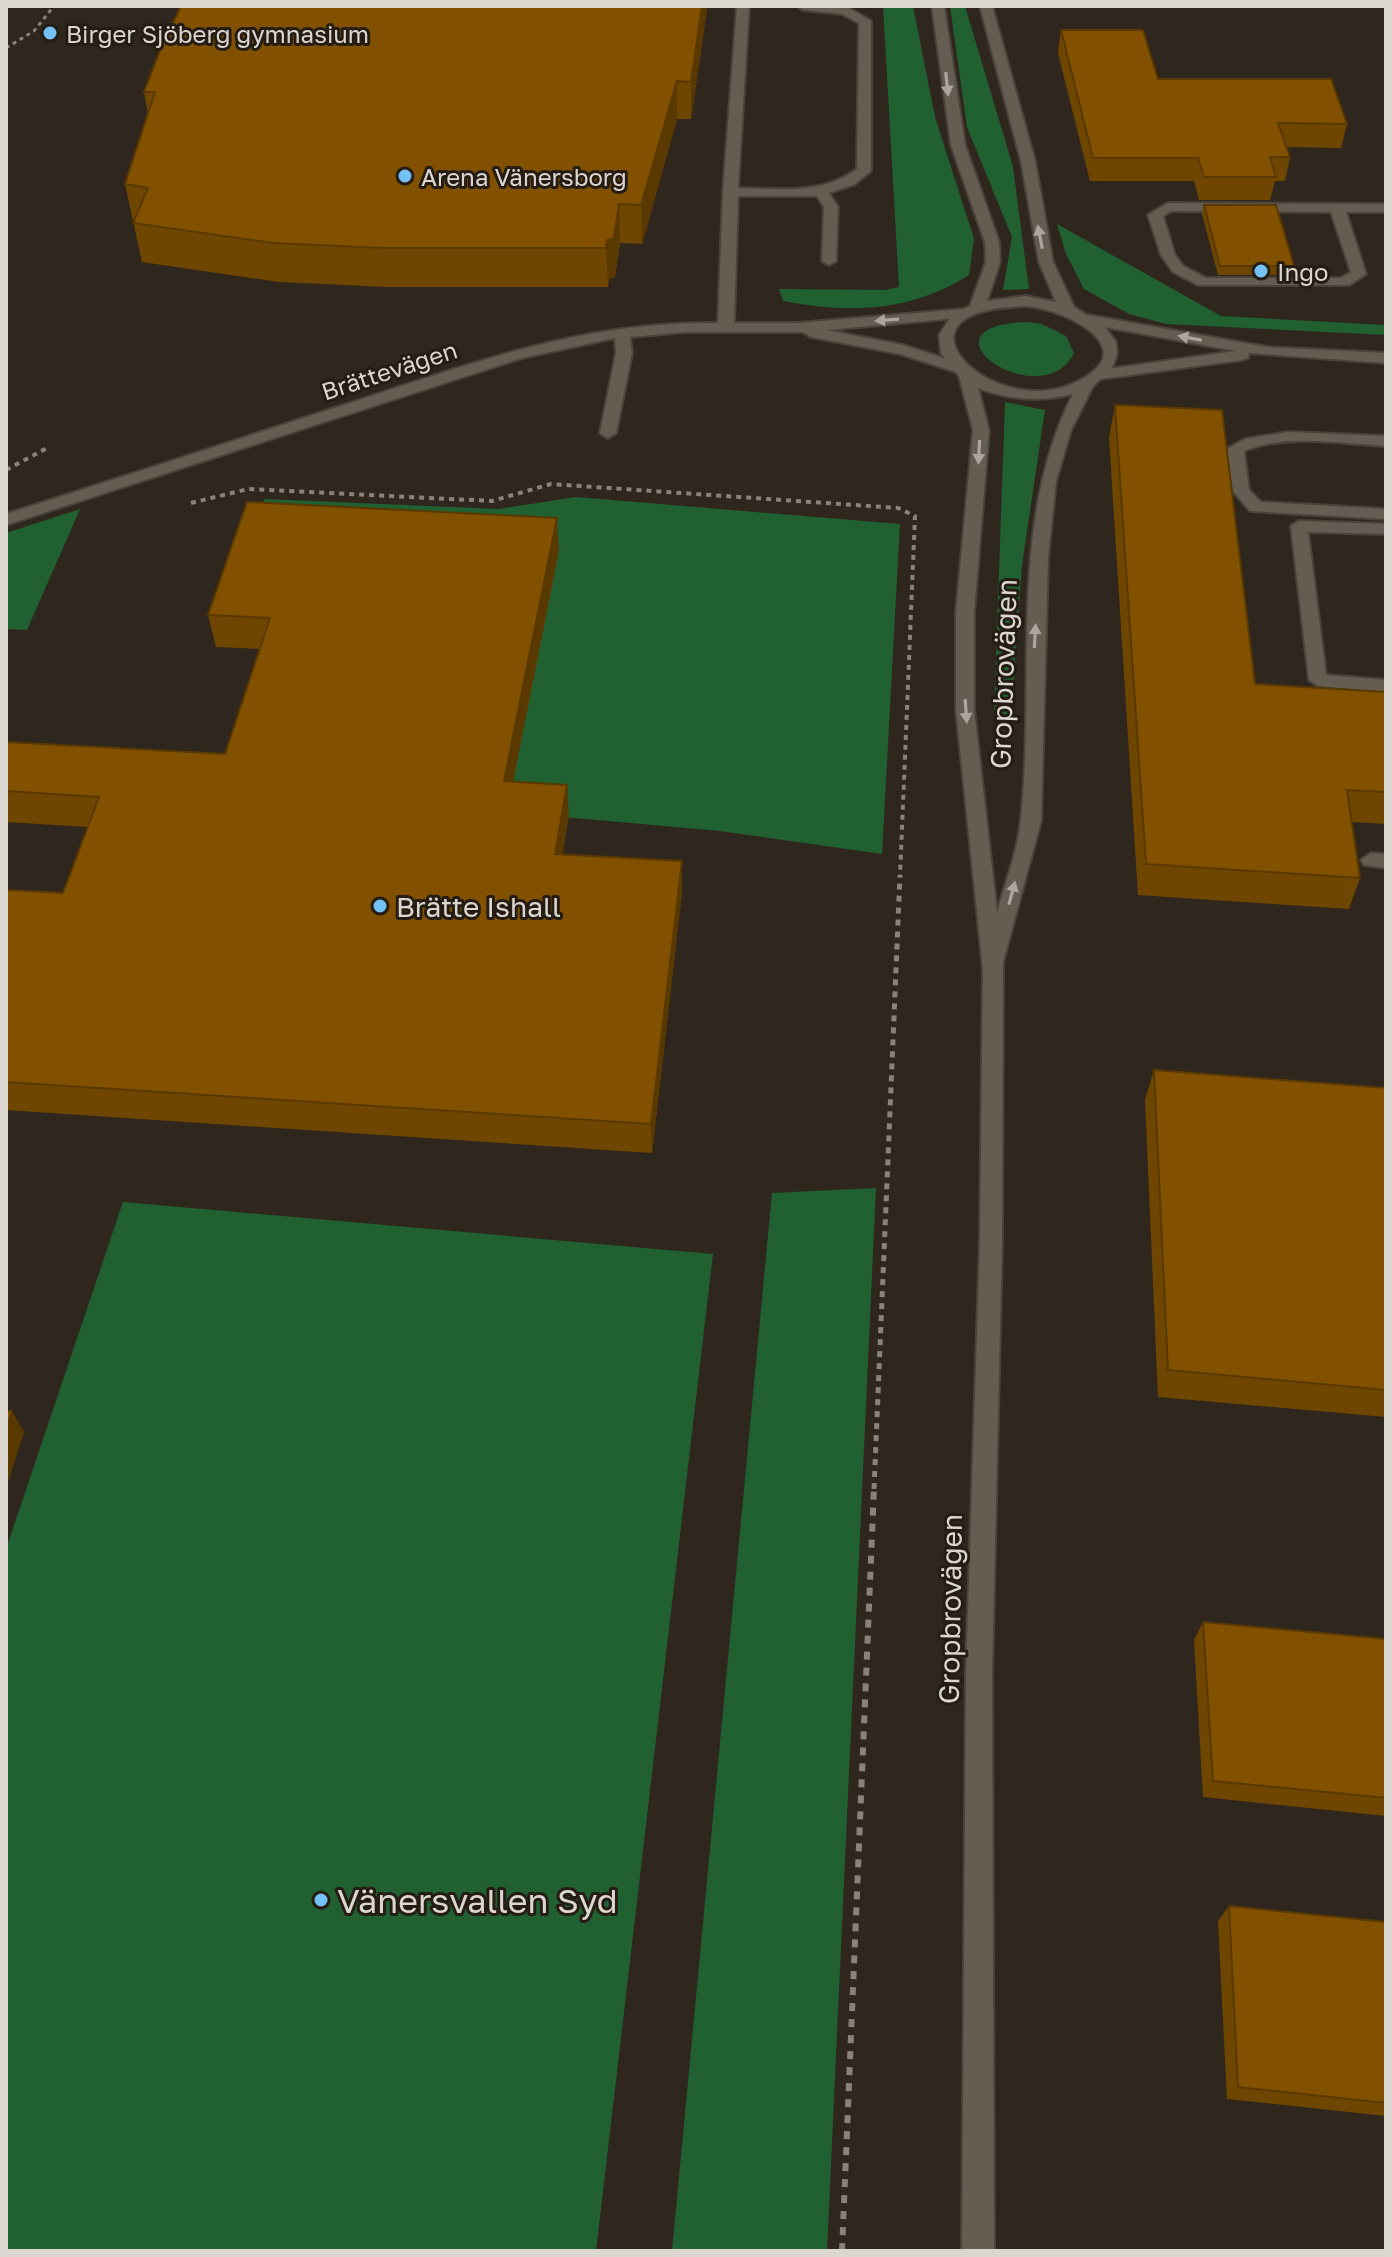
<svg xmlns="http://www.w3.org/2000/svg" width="1392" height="2257" viewBox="0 0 1392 2257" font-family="'Golos Text',sans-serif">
  <rect width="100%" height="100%" fill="#2f271d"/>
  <g fill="#206031">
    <path d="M883 6H913L935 117 974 239 969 275C911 312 848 314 783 301L779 289 885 290 899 287Z"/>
    <polygon points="950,6 965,6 1013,167 1029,289 1003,290 1012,237 967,127"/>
    <polygon points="1057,224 1221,316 1386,325 1386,335 1166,324 1129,314 1084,289 1066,254"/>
    <path d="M1027 322 1042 324 1066 336 1074 353C1041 418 909 326 1027 322Z"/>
    <polygon points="1005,402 1045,410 1022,565 1011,715 994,714"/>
    <polygon points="576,497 900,524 882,854 720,831 507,812 256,516 265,499 498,509"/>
    <polygon points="80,509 27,630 6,629 6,533"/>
    <polygon points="876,1188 827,2251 672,2251 772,1193"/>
    <polygon points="123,1202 713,1254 596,2251 6,2251 6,1549"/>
  </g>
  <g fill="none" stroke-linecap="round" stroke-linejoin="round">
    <g stroke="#4a433b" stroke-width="4">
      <g id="service">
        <path d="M737 6H749L738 188C780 189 822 195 857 169L859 23 842 14 803 10 797 6H845L871 21V171L855 184 829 193 838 207 836 261 829 265 822 261 824 207 817 196H738L734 323H798L964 309 969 311V317L826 330 903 345 962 364V370L956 372 900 354 811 337 803 332H685L630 337 632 353 616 433 608 438 600 433 616 353 615 338 522 358 6 525V514C120 478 233 441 347 404 473 363 583 321 718 323L723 192Z"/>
        <path d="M1168 203 1386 204V212H1346L1366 274 1349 285H1198L1173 272 1161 255 1148 215ZM1171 211 1331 212 1351 272 1341 278H1206L1183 266 1175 255 1163 216Z"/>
        <path d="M1288 432 1386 436V446C1340 444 1288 433 1244 451L1249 490 1261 502 1386 509V519L1250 511 1233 491 1227 449 1245 439Z"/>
        <polygon points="1299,521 1386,524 1386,534 1308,532 1326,675 1386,680 1386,692 1318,686 1309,680 1291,526"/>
        <polygon points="1371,853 1386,854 1386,868 1364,865 1361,860"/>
      </g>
    </g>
    <g stroke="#4a433b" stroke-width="4">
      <polygon id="minor" points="1088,315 1267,347 1386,353 1386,363 1249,353 1248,358 1242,360 1100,379 1092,374 1094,371 1236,351 1083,323 1080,320"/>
    </g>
    <g stroke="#4a433b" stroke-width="4">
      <path id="tertiary" d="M932 6H944L965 145 999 242 1000 262 987 301 1026 296 1056 302 1039 262 1021 161 980 6H992L1035 161 1053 262 1074 307 1105 327 1116 342 1117 354 1112 368 1093 386 1071 430 1056 481 1048 558 1041 821 1003 962 1002 1240 992 1673 994 2251H962L966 1673 980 1240 983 969 956 709V613L973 430 959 376 941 353 939 335 952 315 970 306 986 262 985 242 951 145ZM1026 306C1069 310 1148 351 1072 384 998 416 900 329 989 310 1001 307 1014 307 1026 306ZM978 388C1008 400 1042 402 1073 394 1007 525 1036 677 1021 819 1018 850 1005 883 997 913L974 709V613L989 430Z"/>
    </g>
    <g stroke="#8a837b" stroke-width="3" stroke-dasharray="4 4" stroke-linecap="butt">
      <polyline points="1384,6 1386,9"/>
      <polyline points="6,48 34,31 54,6"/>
    </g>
    <g stroke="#8a837b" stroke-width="4" stroke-dasharray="5 5" stroke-linecap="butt">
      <polyline points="6,470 49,447"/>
      <polyline points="191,503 248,489 492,501 551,484 898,508 915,516 900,877"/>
    </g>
    <polyline stroke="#8a837b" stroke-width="5" stroke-dasharray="6 6" stroke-linecap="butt" points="874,1489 900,875"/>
    <polyline stroke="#8a837b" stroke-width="6" stroke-dasharray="8 8" stroke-linecap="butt" points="842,2251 874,1487"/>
    <use href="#service" fill="#665d52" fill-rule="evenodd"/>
    <use href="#minor" fill="#665d52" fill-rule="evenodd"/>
    <use href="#tertiary" fill="#665d52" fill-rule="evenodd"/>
  </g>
  <g fill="#6f4600">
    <polygon points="181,6 707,6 691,119 677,119 642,244 620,243 615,277 609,279 608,287 387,287 279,282 142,262 125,184 148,114 144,92"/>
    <polygon points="1061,30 1158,79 1347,124 1341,148 1286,147 1290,157 1285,181 1275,181 1270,200 1199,200 1194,181 1090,181 1058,53"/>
    <polygon points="1204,205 1294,266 1292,275 1218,275 1202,214"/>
    <polygon points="1115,405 1255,684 1386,692 1386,824 1352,822 1360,878 1349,909 1138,895 1109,437"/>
    <polygon points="559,550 513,782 569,816 562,855 682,861 682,892 652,1153 6,1110 6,890 63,893 88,827 6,822 6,742 225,754 260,649 216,647 208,615"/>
    <polygon points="1154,1070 1386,1088 1386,1417 1158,1397 1145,1100"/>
    <polygon points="1203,1622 1386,1639 1386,1816 1203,1797 1194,1640"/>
    <polygon points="1229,1906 1386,1922 1386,2116 1227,2099 1218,1921"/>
  </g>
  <g fill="#5a3900">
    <polygon points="702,6 707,6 707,10 691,119 691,82"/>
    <polygon points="677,81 677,119 642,244 641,205"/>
    <polygon points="619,204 620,243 615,277 609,279 608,287 606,248"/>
    <polygon points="557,518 559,550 507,812 504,781"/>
    <polygon points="567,785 569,816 557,885 555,854"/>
    <polygon points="682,861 682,892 652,1153 651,1124"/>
    <polygon points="12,1411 24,1432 6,1489 6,1430"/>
  </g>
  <g fill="#815100" stroke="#5a3900" stroke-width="2">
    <polygon points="181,6 702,6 691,82 677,81 641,205 619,204 614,238 607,240 606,248 382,248 273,243 133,223 148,188 125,184 155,92 144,92 163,43"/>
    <polygon points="1061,30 1143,30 1158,79 1331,79 1347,124 1278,123 1290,157 1270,157 1276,177 1204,177 1198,158 1093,158"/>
    <polygon points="1204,205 1276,205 1294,266 1220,266"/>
    <polygon points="1115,405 1222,410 1255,684 1386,692 1386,792 1347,790 1360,878 1146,864"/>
    <polygon points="247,502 557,518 504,781 567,785 555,854 682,861 651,1124 6,1082 6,890 63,893 99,797 6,791 6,742 225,754 270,618 208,615"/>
    <polygon points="1154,1070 1386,1088 1386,1390 1168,1370"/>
    <polygon points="6,1411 12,1411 6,1430"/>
    <polygon points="1203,1622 1386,1639 1386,1798 1213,1781"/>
    <polygon points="1229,1906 1386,1922 1386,2103 1238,2087"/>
  </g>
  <defs><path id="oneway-solid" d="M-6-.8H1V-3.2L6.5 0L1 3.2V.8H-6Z" transform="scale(2)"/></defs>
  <g fill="#ada69e">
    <use href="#oneway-solid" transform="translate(947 84) rotate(84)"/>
    <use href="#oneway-solid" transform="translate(1040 237) rotate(-101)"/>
    <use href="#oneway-solid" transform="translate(887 320) rotate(176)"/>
    <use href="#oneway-solid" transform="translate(1190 338) rotate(-169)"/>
    <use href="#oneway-solid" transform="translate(979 452) rotate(93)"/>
    <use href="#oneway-solid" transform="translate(1035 636) rotate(-87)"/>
    <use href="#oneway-solid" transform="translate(966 711) rotate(86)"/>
    <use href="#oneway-solid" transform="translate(1012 893) rotate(-75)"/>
  </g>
  <g fill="#73c1f5" stroke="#251d14" stroke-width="3">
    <circle cx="50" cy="33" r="8"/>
    <circle cx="405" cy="176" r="8"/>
    <circle cx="1261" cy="271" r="8"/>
    <circle cx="380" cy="906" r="8"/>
    <circle cx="321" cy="1900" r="8"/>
  </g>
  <g text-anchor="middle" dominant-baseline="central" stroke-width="6" stroke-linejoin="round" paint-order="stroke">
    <g font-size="24" fill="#dcd6d0" stroke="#251d14" text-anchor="start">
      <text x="66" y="33">Birger Sjöberg gymnasium</text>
      <text x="421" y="176">Arena Vänersborg</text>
      <text x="1277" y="271">Ingo</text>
    </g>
    <g font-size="24" fill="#dcd6d0" stroke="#251d14">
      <text transform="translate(389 370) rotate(-18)">Brättevägen</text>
    </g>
    <g font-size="28" fill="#dcd6d0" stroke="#251d14">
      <text transform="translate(1003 674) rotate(-88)">Gropbrovägen</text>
      <text transform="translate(950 1609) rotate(-89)">Gropbrovägen</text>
    </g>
    <g font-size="28" fill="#dcd6d0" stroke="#251d14" text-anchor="start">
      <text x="396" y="906">Brätte Ishall</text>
    </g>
    <g font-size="34" fill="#dcd6d0" stroke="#251d14" text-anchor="start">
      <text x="337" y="1900">Vänersvallen Syd</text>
    </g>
  </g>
  <rect width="1392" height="2257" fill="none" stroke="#dcd6d0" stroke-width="16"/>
</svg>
